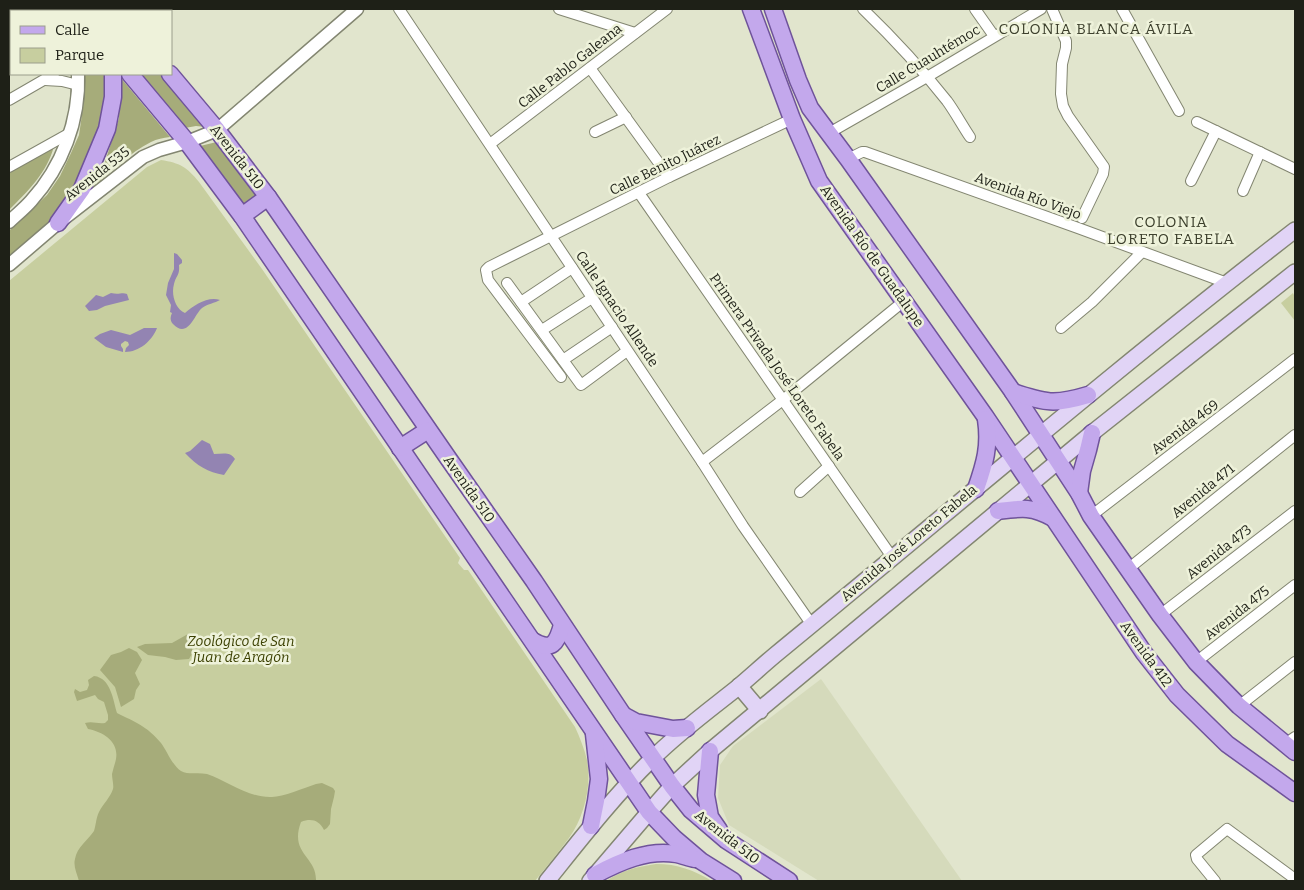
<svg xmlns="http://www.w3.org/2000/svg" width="1304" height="890" viewBox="0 0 1304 890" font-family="Bitter,serif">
  <rect width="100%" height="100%" fill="#e1e5cd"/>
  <polygon fill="#d5dabb" points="821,679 962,881 819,881 729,825 718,798 720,765 733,746"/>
  <g fill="#c7ce9f">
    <path d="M161 160C180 163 187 167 199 182L262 269 460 558 458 563 464 570H468L575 727C580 738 584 748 587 760 592 786 584 817 569 838 558 853 546 867 535 881H9V281L147 167Z"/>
    <polygon points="1293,293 1295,297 1295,321 1281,303"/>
    <path d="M656 864C678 864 693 870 712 881H606C623 870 636 867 656 864Z"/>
  </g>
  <g fill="#a6ac7a">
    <polygon points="85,74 106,74 106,108 85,172 61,210 44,227 9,258 9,231 47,195 60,176 71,153 79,135 83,108"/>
    <polygon points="138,74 161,74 206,127 196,126 185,128"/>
    <path d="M120 77 170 137C163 138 157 139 151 142 129 153 111 172 92 188L105 162 119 118Z"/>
    <polygon points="221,141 259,198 249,207 243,203 200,146"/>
    <path d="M54 146C47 173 28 191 9 210V173Z"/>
    <polygon points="188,634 193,652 189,659 176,660 165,657 148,655 137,647 145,644 172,643"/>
    <polygon points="129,648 137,652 142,660 135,673 140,684 136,690 134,699 121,707 115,687 100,670 111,655 121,652"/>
    <path d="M94 676C111 678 113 700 117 713 135 722 147 726 161 743 167 751 172 765 181 771 188 775 198 772 207 774 228 781 248 798 272 797 283 797 304 788 316 784L322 783 333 788 335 791 334 797 331 809 330 824 327 828 324 830C319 820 311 818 301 822 289 854 317 856 316 881H79C77 874 73 866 75 859 77 847 88 840 94 831 96 825 96 818 99 812 103 804 110 798 113 789 114 785 112 779 112 774 113 769 115 764 116 759 119 742 104 732 88 729L85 723C93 721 97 724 105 723L108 720V715L104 702 98 699 95 695 77 701 74 692 75 689 80 692 87 690 89 685 88 680Z"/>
  </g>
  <g fill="#9384b2">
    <path d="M174 253 177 254 182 260V263L179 265C180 276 176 275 174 284 171 294 175 309 185 313 194 305 208 296 220 300 215 303 207 304 202 308 195 313 188 340 173 324 170 321 170 317 172 313L170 312 171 305 166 295 168 283 174 269Z"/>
    <path d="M111 293C119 295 122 292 127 294L129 300 105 306 97 310 89 311 85 306 96 295 103 297Z"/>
    <path d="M144 328H157C152 341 139 352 125 352L126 348 129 345 128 342 125 341 121 344V346L123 349V352L106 347 94 338 100 334 111 330 130 335Z"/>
    <path d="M202 440 210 444 214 454C222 454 230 451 235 459L224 475C208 472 197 466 185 453L190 451Z"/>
  </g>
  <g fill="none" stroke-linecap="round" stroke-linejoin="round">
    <g stroke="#838671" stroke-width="12">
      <g id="minor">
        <polyline points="399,9 702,462 743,526 812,625"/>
        <polyline points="559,9 635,33"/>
        <path d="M863 9C893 38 921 68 947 101 955 112 962 125 970 137"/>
        <polyline points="975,9 994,36"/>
        <polyline points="1052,9 1066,41 1066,48 1062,64 1061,94 1063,106 1068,116 1104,167 1103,174 1082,218"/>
        <polyline points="1122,9 1179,111"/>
        <polyline points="38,11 43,9"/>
        <polyline points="9,27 11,26"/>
        <polyline points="590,68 669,177"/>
        <polyline points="45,80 62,81 78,85"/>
        <polyline points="9,100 54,74"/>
        <polyline points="1197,122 1295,169"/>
        <polyline points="595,132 626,117"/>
        <polyline points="829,133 927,77 1041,9"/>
        <polyline points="490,144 667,9"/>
        <polyline points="848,159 862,152 865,152 1078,228 1227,283"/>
        <polyline points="9,167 70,133"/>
        <polyline points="1191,181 1216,131"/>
        <polyline points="1243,191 1260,152"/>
        <polyline points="639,193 892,557"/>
        <polyline points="507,283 581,385 627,351"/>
        <polyline points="521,302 572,268"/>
        <polyline points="1061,328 1092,302 1142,252"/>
        <polyline points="542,330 592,298"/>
        <polyline points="563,360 612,327"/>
        <polyline points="561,377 488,280 486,270 489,267 669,177 792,119"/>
        <polyline points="702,462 784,399 904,301"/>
        <polyline points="800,492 829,466"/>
        <polyline points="1091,516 1295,359"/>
        <polyline points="1128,569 1295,435"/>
        <polyline points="1160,615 1295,511"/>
        <polyline points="1196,662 1295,585"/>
        <polyline points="1239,706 1295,662"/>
        <polyline points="1285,744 1295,737"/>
        <polyline points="1215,881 1197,859 1196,855 1227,829 1295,879"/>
      </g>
    </g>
    <g stroke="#838671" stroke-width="15">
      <g id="tertiary">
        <path d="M9 222C16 215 24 209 31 201 62 167 80 120 78 74"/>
        <polyline points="9,265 58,223 143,157 159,150 187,142 217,130 357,9"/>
      </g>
    </g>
    <g stroke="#838671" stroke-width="18">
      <g id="secondary">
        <polyline points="739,686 760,711"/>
        <path d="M547 881C580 840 613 797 652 759 678 733 708 711 737 688 750 677 762 666 775 655 948 513 1118 367 1295 230"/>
        <polyline points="590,881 649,812 672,786 710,751 1092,433 1295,272"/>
      </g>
    </g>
    <g stroke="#6f539a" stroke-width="19">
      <g id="primary">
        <polyline points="72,9 74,11"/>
        <polyline points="100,9 101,11"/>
        <polyline points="117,9 119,11"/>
        <polyline points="751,9 792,119 819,181 985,416 1144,653 1177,695 1227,744 1295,793"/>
        <polyline points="773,9 798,80 810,108 848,159 1013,392 1079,493 1091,516 1160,615 1196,662 1239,706 1295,752"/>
        <polyline points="130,74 187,142 242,216 649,812 674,838 701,861 733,881"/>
        <polyline points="170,74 217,130 268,197 448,458 534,581 623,715 672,786 691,810 726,840 789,881"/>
        <polyline points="242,216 268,197"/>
        <polyline points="58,223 82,189 107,129 113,97 113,74"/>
        <path d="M1013 392C1045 403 1055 405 1088 395"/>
        <polyline points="400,448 428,430"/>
        <path d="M976 489C985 463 990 446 986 419"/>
        <polyline points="1079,493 1082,471 1088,450 1092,433"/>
        <path d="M998 511C1021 508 1032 506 1053 518"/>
        <path d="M533 641C552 652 557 643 562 625"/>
        <polyline points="623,715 636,722 673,729 687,728"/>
        <polyline points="710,751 706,795 710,817 719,830"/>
        <polyline points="591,826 596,801 599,779 594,734"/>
        <path d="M595 875C619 862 648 849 676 854 682 855 689 858 695 859"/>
      </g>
    </g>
    <use href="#minor" stroke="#fff" stroke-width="10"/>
    <use href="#tertiary" stroke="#fff" stroke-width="12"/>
    <use href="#secondary" stroke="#e1d4f6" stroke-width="15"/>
    <use href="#primary" stroke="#c3a8ec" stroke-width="16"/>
  </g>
  <g text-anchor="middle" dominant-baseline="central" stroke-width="5" stroke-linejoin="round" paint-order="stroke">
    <g font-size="14" fill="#1e2017" stroke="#eef2da">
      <text transform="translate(928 59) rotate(-31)">Calle Cuauhtémoc</text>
      <text transform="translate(570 66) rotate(-38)">Calle Pablo Galeana</text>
      <text transform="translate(237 157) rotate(52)">Avenida 510</text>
      <text transform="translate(665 165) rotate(-26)">Calle Benito Juárez</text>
      <text transform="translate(97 174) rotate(-38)">Avenida 535</text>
      <text transform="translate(1028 196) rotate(20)">Avenida Río Viejo</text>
      <text transform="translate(872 256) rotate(55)">Avenida Río de Guadalupe</text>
      <text transform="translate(617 309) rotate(56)">Calle Ignacio Allende</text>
      <text transform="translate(777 367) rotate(55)">Primera Privada José Loreto Fabela</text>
      <text transform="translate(1185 427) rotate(-37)">Avenida 469</text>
      <text transform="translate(469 489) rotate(55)">Avenida 510</text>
      <text transform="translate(1203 491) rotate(-39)">Avenida 471</text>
      <text transform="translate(909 543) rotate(-40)">Avenida José Loreto Fabela</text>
      <text transform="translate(1219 552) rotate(-38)">Avenida 473</text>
      <text transform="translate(1237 613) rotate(-38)">Avenida 475</text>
      <text transform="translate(1146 654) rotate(54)">Avenida 412</text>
      <text transform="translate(727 837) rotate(38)">Avenida 510</text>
    </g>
    <g font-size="14" font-style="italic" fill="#3c4102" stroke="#eef2da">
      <text x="241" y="641">Zoológico de San<tspan x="241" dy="16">Juan de Aragón</tspan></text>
    </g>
    <g font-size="15" letter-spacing="1" fill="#3d402d" stroke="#eef2da">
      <text x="1096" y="29">COLONIA BLANCA ÁVILA</text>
      <text x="1171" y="222">COLONIA<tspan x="1171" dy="17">LORETO FABELA</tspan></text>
    </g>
  </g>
  <rect width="1304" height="890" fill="none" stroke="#1e2017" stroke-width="20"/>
  <rect x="10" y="10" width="162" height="65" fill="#eef2da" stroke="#9b9e8c"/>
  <rect x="20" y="26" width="25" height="8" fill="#c3a8ec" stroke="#9b9e8c"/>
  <text x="55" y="35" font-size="15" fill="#1e2017">Calle</text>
  <rect x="20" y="48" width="25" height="15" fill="#c7ce9f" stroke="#9b9e8c"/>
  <text x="55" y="60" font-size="15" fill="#1e2017">Parque</text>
</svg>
